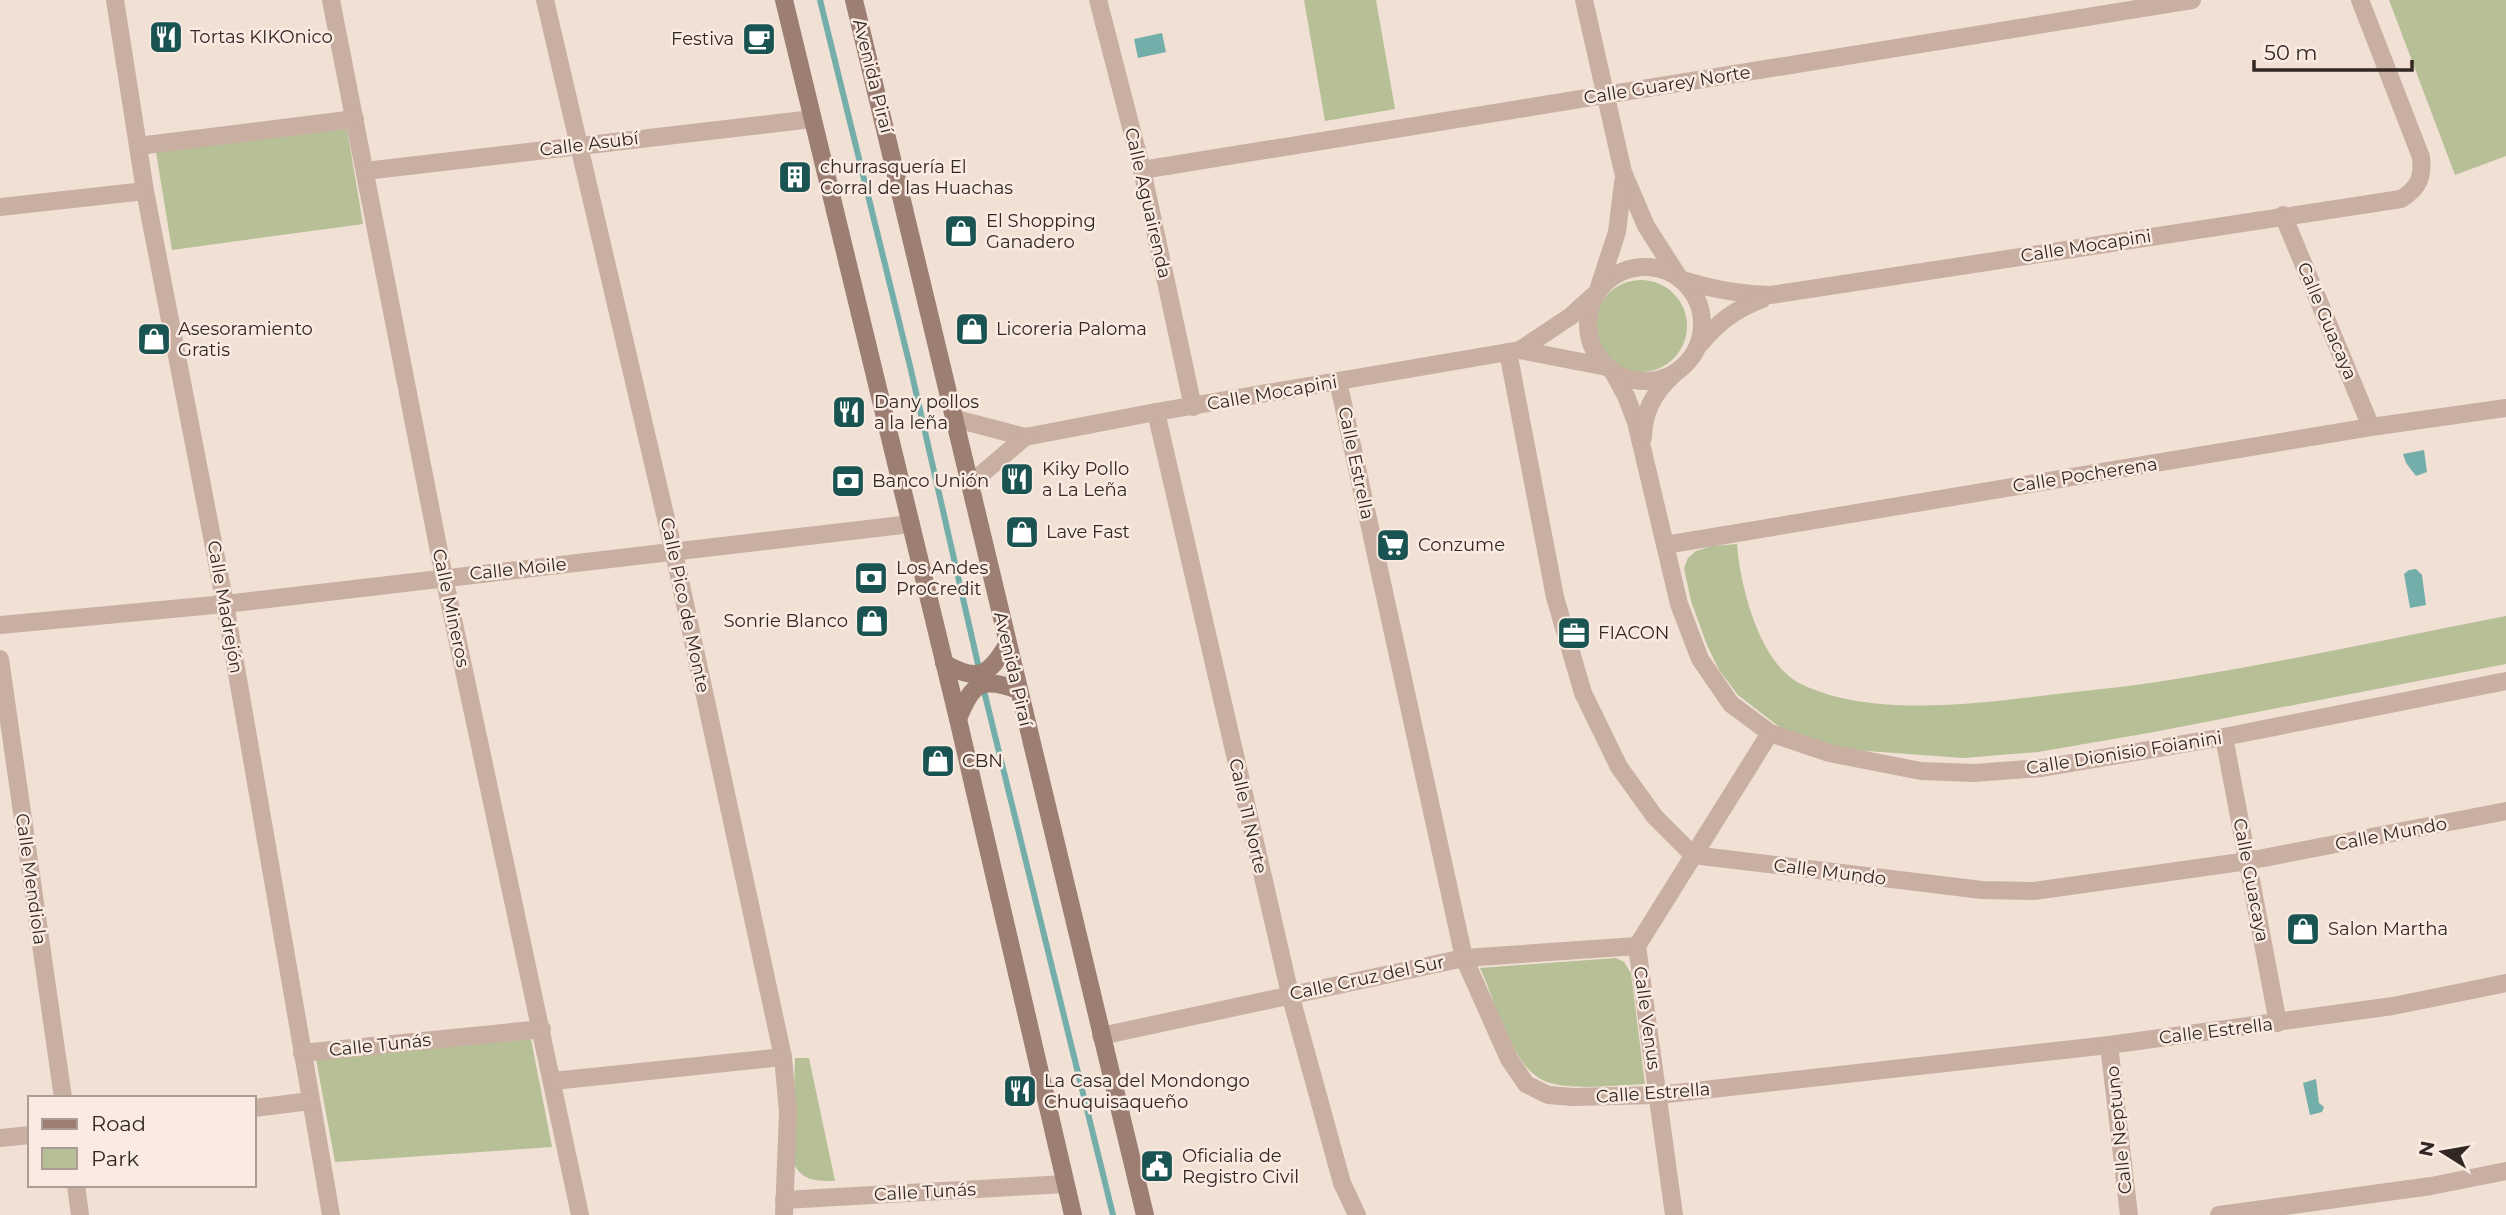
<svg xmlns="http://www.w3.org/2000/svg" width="2506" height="1215" viewBox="0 0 2506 1215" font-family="Montserrat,sans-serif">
  <rect width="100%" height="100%" fill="#f1e1d5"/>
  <g fill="#b6bf96">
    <polygon points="1304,0 1376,0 1395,109 1325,121"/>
    <polygon points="2389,0 2506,0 2506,156 2455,175"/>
    <polygon points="347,129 363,224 172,250 156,152"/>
    <circle cx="1641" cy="326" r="46"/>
    <path d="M1737 544C1740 586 1760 665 1801 684 1872 719 1981 703 2057 694 2103 689 2149 684 2194 676 2298 659 2402 636 2506 616V664L2154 732 2038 752 1963 758 1853 750 1818 742 1782 729 1738 695 1719 670 1707 645 1691 601 1684 568 1688 558 1696 551 1712 546Z"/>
    <path d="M1616 958 1624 962 1631 973 1645 1084C1618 1085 1573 1091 1547 1082 1510 1068 1496 1001 1480 968Z"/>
    <polygon points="531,1039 552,1147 335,1162 316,1059"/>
    <path d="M795 1058H809L835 1181C814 1181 800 1181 792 1159Z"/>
  </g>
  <g fill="#74aeaa">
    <polygon points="1162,33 1166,52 1138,58 1134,39"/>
    <polygon points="2424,450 2427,472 2416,476 2406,463 2403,454"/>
    <polygon points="2416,569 2422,575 2426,605 2410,608 2404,574 2409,570"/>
    <polygon points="2316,1079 2319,1103 2324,1107 2322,1112 2310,1115 2303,1083"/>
  </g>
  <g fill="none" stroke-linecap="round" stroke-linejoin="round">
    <g stroke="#74aeaa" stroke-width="6">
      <polyline points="820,0 910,366 980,673"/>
      <polyline points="983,687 1113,1215"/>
    </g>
    <g stroke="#c8afa2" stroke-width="18">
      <polyline points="115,0 145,191 225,604 331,1215"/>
      <polyline points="331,0 444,577 580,1215"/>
      <polyline points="545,0 674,553 783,1057 788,1112 784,1215"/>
      <polyline points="1098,0 1142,170 1193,407"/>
      <polyline points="1584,0 1623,172 1646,226 1678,276"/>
      <polyline points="138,146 355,119"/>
      <polyline points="1142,170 2192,0"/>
      <polyline points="365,171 812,119"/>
      <polyline points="0,207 145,191"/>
      <polyline points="2283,215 2371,427"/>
      <circle cx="1645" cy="324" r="57"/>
      <path d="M1683 280C1713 290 1740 294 1771 295L2401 199C2419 188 2423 177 2421 157L2360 0"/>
      <polyline points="1599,287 1617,232 1623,182"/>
      <path d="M1701 343C1718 322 1736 309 1762 299"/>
      <polyline points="1520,350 1571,316 1593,296"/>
      <polyline points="1508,352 1555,597 1583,693 1619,767 1655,817 1693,855 1982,890 2034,891 2248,861 2506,811"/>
      <polyline points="1613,372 1626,396 1636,422 1679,604 1700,659 1731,704 1770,733 1829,753 1921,771 1974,773 2042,768 2224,737 2506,681"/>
      <polyline points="1338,381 1464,958 1509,1059 1526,1084 1548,1095 1573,1097 1658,1095 2109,1045 2393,1006 2506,983"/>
      <polyline points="1156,412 1290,994 1342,1183 1357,1215"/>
      <polyline points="956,419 1025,437 1156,412 1520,350 1607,367"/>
      <path d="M1643 438C1643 412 1654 392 1673 375"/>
      <polyline points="970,484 1025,437"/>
      <polyline points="1665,545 2371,427 2506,408"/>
      <polyline points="0,625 225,604 911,524"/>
      <polyline points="0,659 63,1098"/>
      <polyline points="2224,737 2278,1023"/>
      <polyline points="1101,1036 1464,958 1637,946"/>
      <polyline points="2109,1045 2129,1215"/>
      <polyline points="302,1053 542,1029"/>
      <polyline points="553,1081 783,1057"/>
      <polyline points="254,1108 310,1101"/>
      <polyline points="0,1138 30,1135"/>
      <polyline points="76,1185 80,1215"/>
      <polyline points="784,1200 1065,1184"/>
      <polyline points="1674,1215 1637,946 1770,733"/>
      <polyline points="2219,1215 2431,1186 2506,1171"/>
    </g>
    <g stroke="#9c7e73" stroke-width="18">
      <polyline points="784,0 958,719 1073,1215"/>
      <polyline points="854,0 1145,1215"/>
      <path d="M944 663C977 682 988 677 1007 645"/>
      <path d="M958 719C972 684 980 676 1018 690"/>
    </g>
  </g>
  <defs>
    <g id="restaurant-square" transform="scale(1.75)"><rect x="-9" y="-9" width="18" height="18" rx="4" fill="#1a5452" stroke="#f9ebe1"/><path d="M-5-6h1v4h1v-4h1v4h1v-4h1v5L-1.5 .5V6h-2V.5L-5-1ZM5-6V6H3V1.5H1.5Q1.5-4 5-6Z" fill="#fff"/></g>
    <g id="cafe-square" transform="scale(1.75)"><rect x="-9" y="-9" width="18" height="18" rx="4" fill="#1a5452" stroke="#f9ebe1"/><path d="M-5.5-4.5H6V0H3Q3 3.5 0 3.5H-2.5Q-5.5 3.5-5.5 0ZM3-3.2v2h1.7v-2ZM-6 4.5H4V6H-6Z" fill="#fff"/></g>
    <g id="building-square" transform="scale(1.75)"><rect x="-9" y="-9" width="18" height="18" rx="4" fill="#1a5452" stroke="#f9ebe1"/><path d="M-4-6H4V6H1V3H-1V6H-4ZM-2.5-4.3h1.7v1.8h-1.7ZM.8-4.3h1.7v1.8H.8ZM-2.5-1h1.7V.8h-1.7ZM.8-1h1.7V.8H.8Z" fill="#fff"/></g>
    <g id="shop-square" transform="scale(1.75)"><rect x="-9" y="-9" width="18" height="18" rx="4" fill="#1a5452" stroke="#f9ebe1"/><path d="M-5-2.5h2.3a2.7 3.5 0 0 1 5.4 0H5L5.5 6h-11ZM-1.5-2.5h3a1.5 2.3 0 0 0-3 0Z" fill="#fff"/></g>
    <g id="bank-square" transform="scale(1.75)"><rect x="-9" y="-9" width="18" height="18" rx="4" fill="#1a5452" stroke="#f9ebe1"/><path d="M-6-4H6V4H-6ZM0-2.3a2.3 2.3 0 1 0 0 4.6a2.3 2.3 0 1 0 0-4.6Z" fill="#fff"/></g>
    <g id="supermarket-square" transform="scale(1.75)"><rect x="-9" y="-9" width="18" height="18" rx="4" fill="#1a5452" stroke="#f9ebe1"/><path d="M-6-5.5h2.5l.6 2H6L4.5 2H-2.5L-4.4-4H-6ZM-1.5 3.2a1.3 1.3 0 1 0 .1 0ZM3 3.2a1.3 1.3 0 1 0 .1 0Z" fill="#fff"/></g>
    <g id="office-square" transform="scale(1.75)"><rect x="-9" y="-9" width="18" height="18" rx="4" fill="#1a5452" stroke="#f9ebe1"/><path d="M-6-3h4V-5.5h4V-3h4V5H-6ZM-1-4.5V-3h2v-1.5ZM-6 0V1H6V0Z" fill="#fff"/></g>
    <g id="civic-square" transform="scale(1.75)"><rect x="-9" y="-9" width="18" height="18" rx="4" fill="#1a5452" stroke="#f9ebe1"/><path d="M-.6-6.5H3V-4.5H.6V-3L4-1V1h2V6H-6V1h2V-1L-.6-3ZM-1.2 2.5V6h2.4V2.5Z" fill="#fff"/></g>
  </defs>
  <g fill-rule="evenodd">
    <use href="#restaurant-square" x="166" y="37"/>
    <use href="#cafe-square" x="759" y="39"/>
    <use href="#building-square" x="795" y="177"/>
    <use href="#shop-square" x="961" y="231"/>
    <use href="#shop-square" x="972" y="329"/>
    <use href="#shop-square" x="154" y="339"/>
    <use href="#restaurant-square" x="849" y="412"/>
    <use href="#restaurant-square" x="1017" y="479"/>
    <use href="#bank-square" x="848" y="481"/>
    <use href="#shop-square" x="1022" y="532"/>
    <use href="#supermarket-square" x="1393" y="545"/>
    <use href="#bank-square" x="871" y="578"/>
    <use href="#shop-square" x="872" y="621"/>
    <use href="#office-square" x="1574" y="633"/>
    <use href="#shop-square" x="938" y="761"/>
    <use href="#shop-square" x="2303" y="929"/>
    <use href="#restaurant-square" x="1020" y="1091"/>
    <use href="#civic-square" x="1157" y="1166"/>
  </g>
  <g text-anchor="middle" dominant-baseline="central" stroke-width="5" stroke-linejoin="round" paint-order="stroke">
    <g font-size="18" fill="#332724" stroke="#f9ebe1" text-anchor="start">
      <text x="190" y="37">Tortas KIKOnico</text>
      <text x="734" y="39" text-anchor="end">Festiva</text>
      <text x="820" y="167">churrasquería El<tspan x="820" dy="21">Corral de las Huachas</tspan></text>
      <text x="986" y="221">El Shopping<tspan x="986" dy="21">Ganadero</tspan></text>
      <text x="178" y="329">Asesoramiento<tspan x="178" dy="21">Gratis</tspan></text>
      <text x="996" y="329">Licoreria Paloma</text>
      <text x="874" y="402">Dany pollos<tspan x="874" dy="21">a la leña</tspan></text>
      <text x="1042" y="469">Kiky Pollo<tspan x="1042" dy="21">a La Leña</tspan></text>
      <text x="872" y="481">Banco Unión</text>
      <text x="1046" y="532">Lave Fast</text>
      <text x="1418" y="545">Conzume</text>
      <text x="896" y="568">Los Andes<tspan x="896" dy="21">ProCredit</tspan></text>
      <text x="848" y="621" text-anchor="end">Sonrie Blanco</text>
      <text x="1598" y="633">FIACON</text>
      <text x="962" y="761">CBN</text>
      <text x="2328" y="929">Salon Martha</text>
      <text x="1044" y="1081">La Casa del Mondongo<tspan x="1044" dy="21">Chuquisaqueño</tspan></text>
      <text x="1182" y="1156">Oficialia de<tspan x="1182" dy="21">Registro Civil</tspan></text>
    </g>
    <g font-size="18" fill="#332724" stroke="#f9ebe1">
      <text transform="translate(873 76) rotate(76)">Avenida Piraí</text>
      <text transform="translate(1667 85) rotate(-9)">Calle Guarey Norte</text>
      <text transform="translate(589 144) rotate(-7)">Calle Asubí</text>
      <text transform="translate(1148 203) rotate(77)">Calle Aguairenda</text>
      <text transform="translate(2086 246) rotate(-9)">Calle Mocapini</text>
      <text transform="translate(2327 321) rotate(67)">Calle Guacaya</text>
      <text transform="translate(1272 393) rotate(-10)">Calle Mocapini</text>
      <text transform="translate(1356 463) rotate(78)">Calle Estrella</text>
      <text transform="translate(2085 475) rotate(-9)">Calle Pocherena</text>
      <text transform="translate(518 569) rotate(-6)">Calle Moile</text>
      <text transform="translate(685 605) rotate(78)">Calle Pico de Monte</text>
      <text transform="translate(225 607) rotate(80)">Calle Madrejón</text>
      <text transform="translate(451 608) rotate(78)">Calle Mineros</text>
      <text transform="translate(1013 669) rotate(77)">Avenida Piraí</text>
      <text transform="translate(2124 753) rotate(-9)">Calle Dionisio Foianini</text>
      <text transform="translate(1248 816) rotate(77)">Calle 11 Norte</text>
      <text transform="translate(2391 834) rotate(-11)">Calle Mundo</text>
      <text transform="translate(1830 872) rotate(7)">Calle Mundo</text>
      <text transform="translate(31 879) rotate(82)">Calle Mendiola</text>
      <text transform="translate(2251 880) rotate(79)">Calle Guacaya</text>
      <text transform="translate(1367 978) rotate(-12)">Calle Cruz del Sur</text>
      <text transform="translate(1647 1018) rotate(82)">Calle Venus</text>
      <text transform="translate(2216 1031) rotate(-7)">Calle Estrella</text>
      <text transform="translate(380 1045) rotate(-6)">Calle Tunás</text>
      <text transform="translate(1653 1093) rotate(-4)">Calle Estrella</text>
      <text transform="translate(2119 1130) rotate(-96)">Calle Neptuno</text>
      <text transform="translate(925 1192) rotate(-3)">Calle Tunás</text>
    </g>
  </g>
  <rect x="28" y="1096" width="228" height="91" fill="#f9ebe1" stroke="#aa9d95" stroke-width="2"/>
  <rect x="42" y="1119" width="35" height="10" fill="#9c7e73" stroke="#aa9d95" stroke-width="2"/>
  <text x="91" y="1131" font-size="21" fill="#332724">Road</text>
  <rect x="42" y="1148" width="35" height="21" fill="#b6bf96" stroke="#aa9d95" stroke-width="2"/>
  <text x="91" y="1166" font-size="21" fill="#332724">Park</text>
  <g transform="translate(2443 1152) rotate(281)" stroke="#f9ebe1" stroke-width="5" paint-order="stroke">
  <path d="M0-5L12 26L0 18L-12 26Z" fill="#332724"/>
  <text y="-10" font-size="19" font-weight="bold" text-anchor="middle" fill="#332724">N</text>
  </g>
  <path d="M2254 60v10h158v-10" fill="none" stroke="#332724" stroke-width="3.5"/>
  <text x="2264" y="60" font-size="21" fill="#332724" stroke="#f9ebe1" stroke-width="5" paint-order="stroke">50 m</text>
</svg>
